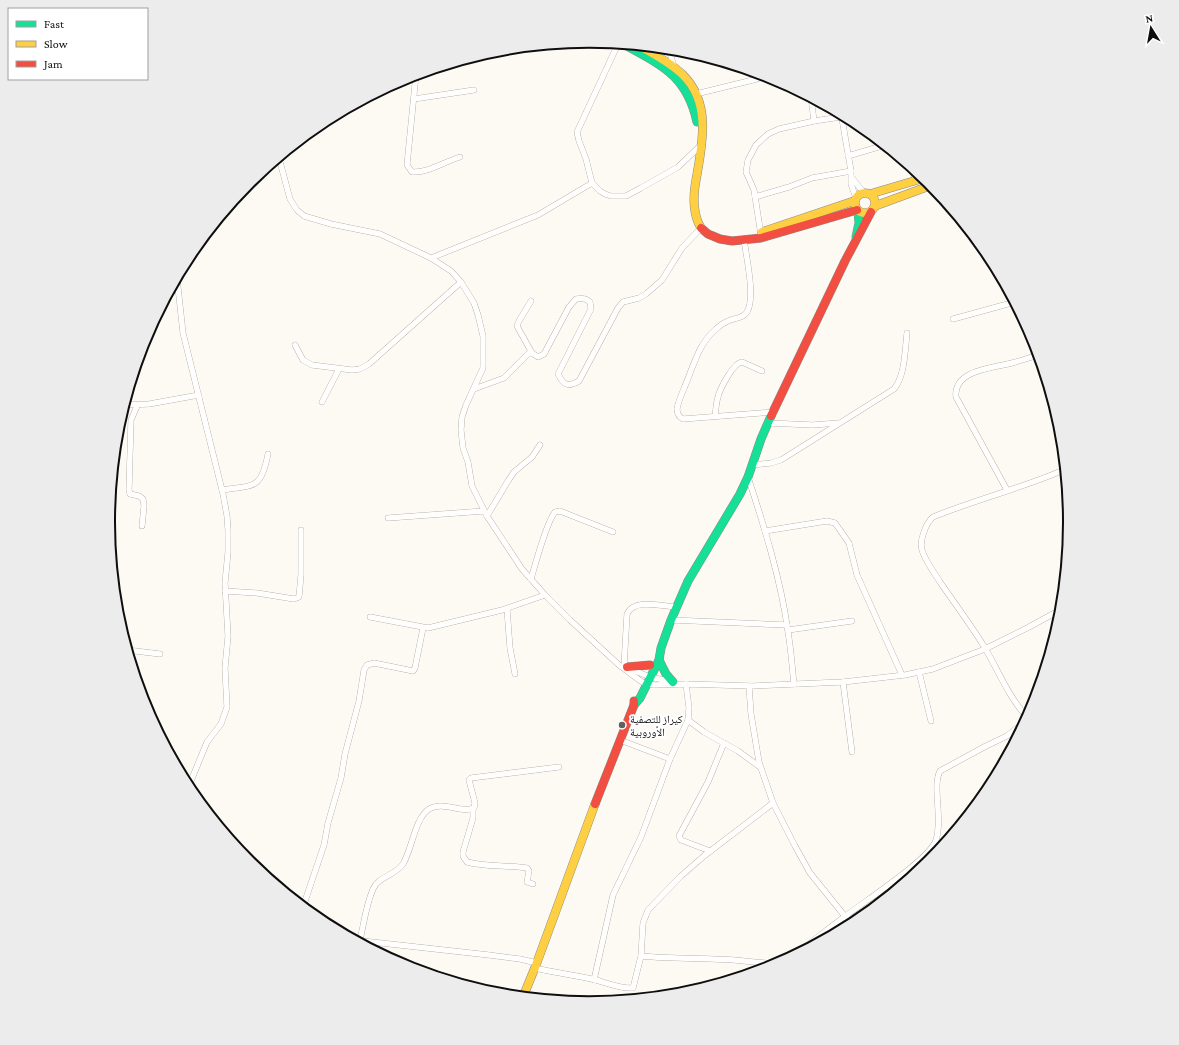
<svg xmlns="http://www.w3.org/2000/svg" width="1179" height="1045" viewBox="0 0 1179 1045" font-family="'Crimson Pro','Noto Naskh Arabic',serif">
  <rect width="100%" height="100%" fill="#fcfaf2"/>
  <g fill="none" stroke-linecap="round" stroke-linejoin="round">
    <g stroke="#959491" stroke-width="6">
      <g id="street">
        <polyline points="669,49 674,67"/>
        <path d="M416 74 407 165 412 172C428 173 444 162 460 157"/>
        <polyline points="696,94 757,79"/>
        <polyline points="811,97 814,121 841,117"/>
        <polyline points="414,99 474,90"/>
        <polyline points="841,113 851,171 851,184 856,198"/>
        <polyline points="848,156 885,145"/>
        <polyline points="279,158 290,199 297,210 304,216 331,224 380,234 431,258 451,271 461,282 474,303 478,315 483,336 483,368 466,405 462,417 461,430 463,448 468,462 472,486 487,516 522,569 545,595 570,620 619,665 642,682 654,685 686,684 752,686 843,682 905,675 933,669 985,649 1029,627 1062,609"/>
        <polyline points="911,166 916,180"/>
        <polyline points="852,178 864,193"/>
        <polyline points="592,183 586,159 579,141 577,132 618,44"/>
        <polyline points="755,197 789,187 812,178 851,171"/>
        <polyline points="761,235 754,190 746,172 748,160 756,145 768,134 779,129 814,121"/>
        <path d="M744 239C746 256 755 294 748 310 745 318 735 318 728 321 723 323 719 326 715 330 699 343 693 367 685 386 682 393 678 402 677 409 677 414 679 417 683 419L774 412"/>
        <polyline points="431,258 538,215 592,183 600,191 605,194 611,196 626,196 641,188 678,167 699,147 702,146"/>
        <polyline points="177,278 183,333 223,494 227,516 228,530 228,552 225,583 228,636 225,668 227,707 221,724 207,742 188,788"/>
        <polyline points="531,301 519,321 517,326 532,353"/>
        <polyline points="953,319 1015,302"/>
        <polyline points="295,345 303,360 312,365 352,370 360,369 369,364 461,282"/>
        <path d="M474 389 504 378 529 353H532L538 357 544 354 569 307 576 299C581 298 586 298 590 302L591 309 558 374C564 386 568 387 579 381L618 308 623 302 639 298 646 294 662 280 682 248 701 228"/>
        <polyline points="322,402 339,369"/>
        <polyline points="124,405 149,404 199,395"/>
        <polyline points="137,406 131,420 129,490 130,494 139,496 143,499 144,506 142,526"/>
        <path d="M715 416C716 410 716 403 718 397 720 389 733 363 742 362L762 371"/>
        <polyline points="768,423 813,425 838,423"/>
        <path d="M752 465 771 463 781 460 894 389C905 376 905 350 907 333"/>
        <path d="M748 477C764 526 781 580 788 632 791 649 792 666 794 684"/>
        <path d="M222 490C254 485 261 490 268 454"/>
        <path d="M1007 490 956 397C953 370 993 368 1012 363 1021 361 1030 357 1039 355"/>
        <polyline points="487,516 508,481 514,472 532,457 540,445"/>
        <polyline points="388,518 484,511"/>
        <polyline points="765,531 827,521 835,523 849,543 857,575 902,675"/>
        <path d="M531 579C535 565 547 521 555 512L560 511 613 532"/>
        <polyline points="225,591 257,593 294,599 299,597 301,575 301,530"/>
        <polyline points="507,609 510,648 515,674"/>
        <polyline points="370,617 428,628 502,610 545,595"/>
        <polyline points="671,620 787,625"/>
        <polyline points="788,630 852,621"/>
        <polyline points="127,650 160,654"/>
        <path d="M624 666 627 614C634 598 662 606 676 607"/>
        <polyline points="628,668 650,677 673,682"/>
        <polyline points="919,672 931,721"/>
        <polyline points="843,682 852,752"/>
        <polyline points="749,686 751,714 759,762 773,803 795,846 810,873 852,925"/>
        <path d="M1028 718C1009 698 999 672 985 648 971 625 955 604 940 582 934 572 925 561 922 550 919 541 926 523 933 517 977 499 1023 488 1066 469"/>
        <polyline points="688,720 704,732 738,751 760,767"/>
        <polyline points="620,740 670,759"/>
        <path d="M473 809V818L463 852V856L467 862C486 867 507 865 527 868L529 871 527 882 533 884"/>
        <polyline points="710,851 681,840 679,836 708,782 724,743"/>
        <polyline points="303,907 324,845 328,823 341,778 345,754 359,701 364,670 367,665 374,663 413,671 415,668 423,628"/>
        <polyline points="354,940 489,955 520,959 537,963"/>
        <path d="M360 940C364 923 366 905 373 889 379 876 396 875 403 864 412 849 415 818 429 809 443 800 461 814 474 808L475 803 469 780 471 778 559 767"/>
        <path d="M641 956C672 959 703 958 734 960 750 961 767 965 783 962"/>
        <path d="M786 961C807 946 826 930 847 915 865 901 930 859 936 840 943 819 932 786 940 771L986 746 1007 736 1028 719"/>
        <path d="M535 968C555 973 576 975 596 980 607 983 621 989 633 988L641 956 643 923 648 910 681 876 704 856 773 803"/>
        <polyline points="594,980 613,895 641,837 670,759 688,720 689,708 686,684"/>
      </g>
    </g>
    <g stroke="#8c8b87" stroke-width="9">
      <g id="fast">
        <path d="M625 45C663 66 687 76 697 122"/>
        <polyline points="856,237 859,223 858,211"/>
        <polyline points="659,660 666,674 673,682"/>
        <polyline points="634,705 640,698 659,660 661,648 671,620 688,581 740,494 748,477 761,439 771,416"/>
      </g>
    </g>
    <g stroke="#8c8b87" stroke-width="9">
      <g id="slow">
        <path d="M640 46C655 55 671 63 683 75 712 104 702 145 696 180 693 196 692 213 701 228"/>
        <circle cx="865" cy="203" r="10"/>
        <polyline points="870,194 924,178"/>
        <polyline points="875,206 932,185"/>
        <polyline points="762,232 854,201"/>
        <polyline points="523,997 536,965 595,804"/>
      </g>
    </g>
    <g stroke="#8c8b87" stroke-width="9">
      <g id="jam">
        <polyline points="701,228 708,234 720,239 732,241 761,238 857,210"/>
        <polyline points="771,416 845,261 871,212"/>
        <polyline points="627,667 650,665"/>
        <polyline points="595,804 634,705 634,701"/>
      </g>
    </g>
    <use href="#street" stroke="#fffefd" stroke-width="5.5"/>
    <use href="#fast" stroke="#16e098" stroke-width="8"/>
    <use href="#slow" stroke="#ffcf43" stroke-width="8"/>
    <use href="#jam" stroke="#f24e42" stroke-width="8"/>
  </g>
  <circle fill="#61615e" stroke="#fff" stroke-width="1.5" cx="622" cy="725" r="4"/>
  <g text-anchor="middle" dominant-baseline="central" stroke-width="4" stroke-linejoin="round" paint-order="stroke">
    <g font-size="11" fill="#0e0e0e" stroke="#fff" text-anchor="start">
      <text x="630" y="719">كيراز للتصفية<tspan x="630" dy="13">الأوروبية</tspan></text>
    </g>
  </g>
  <path d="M0 0H1179V1045H0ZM115 522a474 474 0 1 1 948 0a474 474 0 1 1-948 0Z" fill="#ececec" fill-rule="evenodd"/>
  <path fill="none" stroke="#0e0e0e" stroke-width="2" d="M115 522a474 474 0 1 1 948 0a474 474 0 1 1-948 0Z"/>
  <rect x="8" y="8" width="140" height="72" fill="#ffffff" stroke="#9f9f9f"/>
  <rect x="16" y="21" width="20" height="6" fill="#16e098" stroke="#9f9f9f"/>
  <text x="44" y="28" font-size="12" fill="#0e0e0e">Fast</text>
  <rect x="16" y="41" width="20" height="6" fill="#ffcf43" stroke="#9f9f9f"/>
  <text x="44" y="48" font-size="12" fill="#0e0e0e">Slow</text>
  <rect x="16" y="61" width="20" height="6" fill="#f24e42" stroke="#9f9f9f"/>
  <text x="44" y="68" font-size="12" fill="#0e0e0e">Jam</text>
  <g transform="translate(1151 28) rotate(349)" stroke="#ffffff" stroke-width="3" paint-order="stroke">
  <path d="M0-3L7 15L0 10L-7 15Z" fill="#0e0e0e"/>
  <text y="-6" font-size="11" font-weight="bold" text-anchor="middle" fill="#0e0e0e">N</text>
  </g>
</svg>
